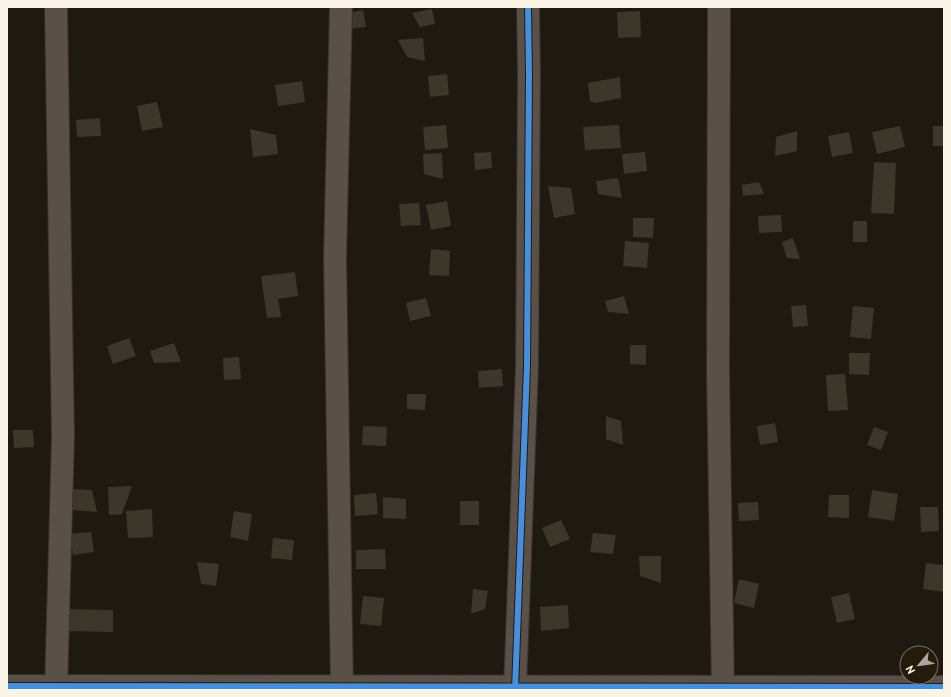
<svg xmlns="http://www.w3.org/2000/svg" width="951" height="697" viewBox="0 0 951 697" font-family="'PT Sans',sans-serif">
  <rect width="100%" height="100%" fill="#1e1a11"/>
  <g fill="#3c372a">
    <polygon points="432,9 435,24 420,27 412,13"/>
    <polygon points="363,10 366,27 350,29 348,13"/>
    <polygon points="640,11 641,37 618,38 617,12"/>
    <polygon points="423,38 425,61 407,57 398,40"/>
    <polygon points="447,74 449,95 430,97 428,76"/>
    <polygon points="620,77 621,98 595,103 590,101 588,83"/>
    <polygon points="302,81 305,102 278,106 275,85"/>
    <polygon points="157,102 163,127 142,131 137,106"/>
    <polygon points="100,118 101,136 77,137 76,120"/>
    <polygon points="446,125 448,148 425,150 423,127"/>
    <polygon points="619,125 621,148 585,150 583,127"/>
    <polygon points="900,126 905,147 877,154 872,132"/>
    <rect x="933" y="126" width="11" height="20"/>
    <polygon points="250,129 276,135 278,154 253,157"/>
    <polygon points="797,131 797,151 775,156 776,137"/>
    <polygon points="849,132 853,153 832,157 828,136"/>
    <polygon points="491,152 492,168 475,170 474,153"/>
    <polygon points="645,152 647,171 624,174 622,154"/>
    <polygon points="442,153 443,179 424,174 423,154"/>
    <polygon points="874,162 896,163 894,214 871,213"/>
    <polygon points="618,178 622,198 598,194 596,181"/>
    <polygon points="759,182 764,194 743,196 742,185"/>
    <polygon points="548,186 571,188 575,214 554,218"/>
    <polygon points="447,201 451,226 431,230 426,205"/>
    <polygon points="419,203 421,225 401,226 399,204"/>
    <polygon points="781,215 782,232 759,233 758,216"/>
    <polygon points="633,218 654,218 653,238 633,237"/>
    <rect x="853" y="221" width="14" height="21"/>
    <polygon points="793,238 800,259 787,258 782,242"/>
    <polygon points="625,241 649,243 647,268 623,266"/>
    <polygon points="431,249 450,251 449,276 429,275"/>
    <polygon points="295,272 298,296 278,299 281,317 267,318 261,276"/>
    <polygon points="624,296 629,314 608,312 605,301"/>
    <polygon points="426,298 431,316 410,321 406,303"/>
    <polygon points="806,305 808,326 793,327 791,306"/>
    <polygon points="853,306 874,308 871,339 850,337"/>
    <polygon points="129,338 136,356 113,364 107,346"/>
    <polygon points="174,343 181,362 154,363 150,351"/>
    <polygon points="630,345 646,345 646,365 630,364"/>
    <polygon points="849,353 870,353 869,375 849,374"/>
    <polygon points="239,357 241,379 224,380 223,358"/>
    <polygon points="502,369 503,386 479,388 478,371"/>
    <polygon points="845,374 848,410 828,411 826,375"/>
    <polygon points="407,394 426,394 425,410 407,409"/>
    <polygon points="606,416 621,421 623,445 606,439"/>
    <polygon points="775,423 778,442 760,445 757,426"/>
    <polygon points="363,426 387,427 386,446 362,445"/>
    <polygon points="874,427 888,432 881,450 867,445"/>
    <polygon points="13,430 33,430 34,447 14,448"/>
    <polygon points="132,486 122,514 109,515 108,487"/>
    <polygon points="71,489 92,490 97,512 70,510"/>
    <polygon points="872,490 898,494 894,521 868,517"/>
    <polygon points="376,493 378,514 355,516 354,495"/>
    <polygon points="829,495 849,495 849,518 828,517"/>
    <polygon points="383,497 406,499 406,519 383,518"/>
    <rect x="460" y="501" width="19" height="24"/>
    <polygon points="758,502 759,520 739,521 738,503"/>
    <polygon points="920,507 938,507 939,531 921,532"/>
    <polygon points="152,509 153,537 128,538 126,511"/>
    <polygon points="234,511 252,514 248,541 230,537"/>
    <polygon points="561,520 570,539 550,547 542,528"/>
    <polygon points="91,532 94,552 73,555 70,534"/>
    <polygon points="593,533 616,535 613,554 590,552"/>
    <polygon points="273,538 294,540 292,560 271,558"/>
    <polygon points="385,549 386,569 356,569 356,550"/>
    <polygon points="639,556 661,556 661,583 640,576"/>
    <polygon points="197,562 219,564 216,586 201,584"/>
    <polygon points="926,563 944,565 944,592 923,589"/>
    <polygon points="739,579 759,584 754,608 734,603"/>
    <polygon points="473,589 488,591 485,609 471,614"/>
    <polygon points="849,593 855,619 837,623 831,597"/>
    <polygon points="363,596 384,598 381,626 360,624"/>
    <polygon points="568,605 569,628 541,631 540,607"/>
    <polygon points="62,609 113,610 113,632 68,631"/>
  </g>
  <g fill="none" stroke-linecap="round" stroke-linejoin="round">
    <g stroke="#38332c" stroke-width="24">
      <g id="street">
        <polyline points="341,7 335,258 342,690"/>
        <polyline points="719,7 718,372 723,690"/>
        <polyline points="7,686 944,687"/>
        <polyline points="56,690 63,437 56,7"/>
        <polyline points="515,690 527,366 529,73 528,7"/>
      </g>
    </g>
    <use href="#street" stroke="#5a5048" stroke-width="22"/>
    <g stroke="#241b0b" stroke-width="8">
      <g id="cycleway">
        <polyline points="7,686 944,687"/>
        <polyline points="515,690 527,366 529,73 528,7"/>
      </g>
    </g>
    <use href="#cycleway" stroke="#468fdf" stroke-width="6"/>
  </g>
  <rect width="951" height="697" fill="none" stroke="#faf4e9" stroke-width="16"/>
  <g transform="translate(919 665) rotate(241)"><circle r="19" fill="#241b0b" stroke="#7a7264"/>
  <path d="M0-3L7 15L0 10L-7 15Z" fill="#ada89d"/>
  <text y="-6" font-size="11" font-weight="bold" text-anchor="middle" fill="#faf4e9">N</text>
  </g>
</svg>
